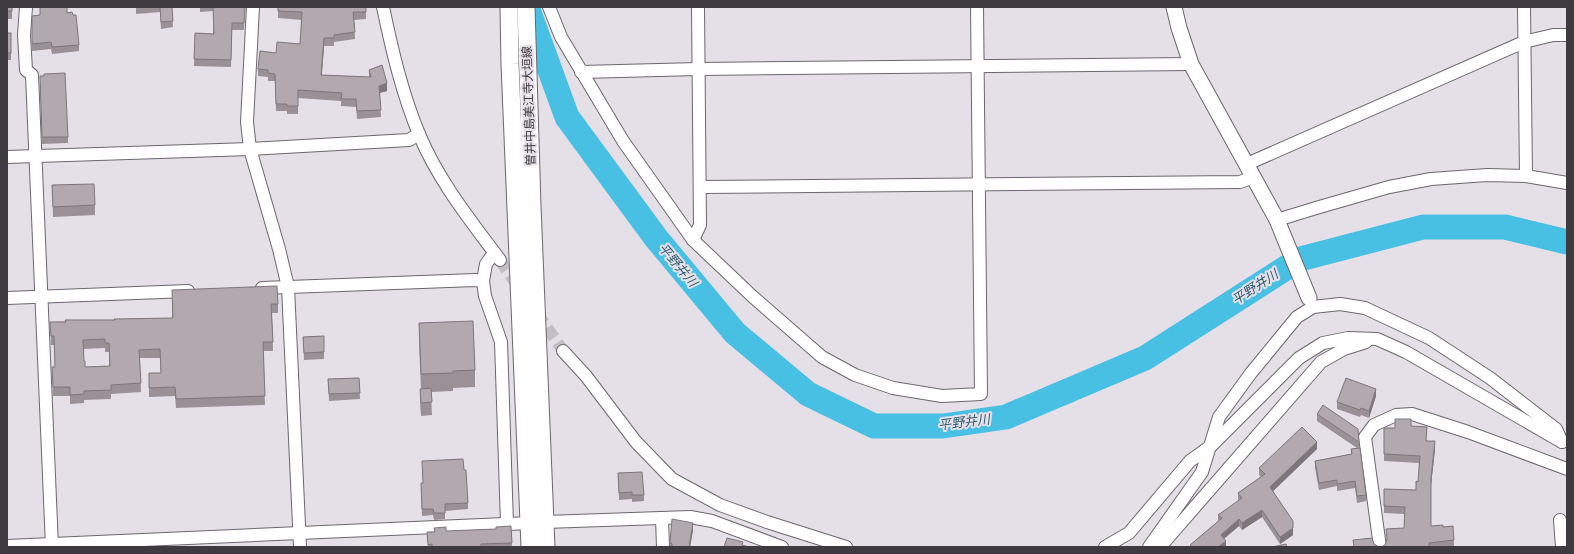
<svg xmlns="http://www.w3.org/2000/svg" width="1574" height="554" viewBox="0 0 1574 554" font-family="Rubik,'Noto Sans JP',sans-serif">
  <rect width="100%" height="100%" fill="#e5dfe8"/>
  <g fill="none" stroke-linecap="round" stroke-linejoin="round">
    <polyline stroke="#48c0e3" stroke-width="25" points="527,7 567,117 656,238 735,333 808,394 874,426 943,426 1006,417 1145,358 1300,259 1423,227 1505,227 1567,242"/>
    <g stroke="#c3bec6" stroke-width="12" stroke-dasharray="12 6" stroke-linecap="butt">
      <polyline points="500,260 519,288"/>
      <polyline points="537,313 563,351"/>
    </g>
    <g stroke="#6c676f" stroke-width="14">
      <g id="minor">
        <polyline points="26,7 24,35 26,70 32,75 52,547"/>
        <polyline points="253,7 247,122 250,149 279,249 288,287 300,547"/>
        <path d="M383 7C392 50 402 93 419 134 438 180 470 220 500 260"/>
        <polyline points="549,7 561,37 623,141 693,240 752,296 822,357 855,375 893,388 942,396 981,394 977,7"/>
        <polyline points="1524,7 1526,176"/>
        <polyline points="581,72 698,69 1191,64"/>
        <polyline points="7,157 250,149 409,140 419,134"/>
        <polyline points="1247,164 1524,42 1553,35 1567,35"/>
        <polyline points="700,187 1240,182 1254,177"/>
        <polyline points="1277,220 1316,208 1389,187 1431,179 1487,175 1526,176 1567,183"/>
        <polyline points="693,240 700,225 698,7"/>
        <polyline points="494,253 486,264 483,281 485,296 501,342 507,524"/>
        <polyline points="262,288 475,280 483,281"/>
        <polyline points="7,298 188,291"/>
        <polyline points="563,351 586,376 636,442 672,479 720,505 767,522 846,547"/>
        <polyline points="662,518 663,547"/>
        <polyline points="1560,520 1562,547"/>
        <polyline points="545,522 690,517 712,521 782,547"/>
        <polyline points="7,546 529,523"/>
        <polyline points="1105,547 1129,533 1190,461 1211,446 1299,358 1323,343 1348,338 1377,339 1406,352 1562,442"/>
        <polyline points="1149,547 1202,472 1219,417 1251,373 1297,317 1313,307 1340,304 1365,308 1429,338 1490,378 1556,429 1562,442"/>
        <polyline points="1160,547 1321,362 1344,349 1366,342"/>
        <polyline points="1380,547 1365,437 1374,425 1396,415 1412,414 1468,432 1567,469"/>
      </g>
    </g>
    <g stroke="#6c676f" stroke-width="17">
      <polyline id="tertiary" points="1174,7 1179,28 1191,64 1277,220 1309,298"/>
    </g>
    <g stroke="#6c676f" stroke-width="19">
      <g id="secondary">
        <polyline points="509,7 510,64 530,547"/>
        <polyline points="526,7 532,206 546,547"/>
      </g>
    </g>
    <use href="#minor" stroke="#fff" stroke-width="12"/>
    <use href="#tertiary" stroke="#fff" stroke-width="15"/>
    <use href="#secondary" stroke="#fff" stroke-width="17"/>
  </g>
  <g fill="#999196" fill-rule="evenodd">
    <rect x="7" y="7" width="5" height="12"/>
    <polygon points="67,7 67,13 79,45 79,51 52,54 51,49 32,51 32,16 40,15"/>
    <polygon points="136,7 172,7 173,27 161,29 160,12 136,14"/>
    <polygon points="200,7 245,7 244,30 232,30 231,67 194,66 195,33 213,34 213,11 200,12"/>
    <polygon points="261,7 366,7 366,19 354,20 355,39 334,42 334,46 324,46 322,75 369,77 369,70 387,91 380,93 381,117 357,119 356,107 341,106 341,101 298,98 298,114 287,114 287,111 276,111 275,81 268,81 268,77 258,76 258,69 276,53 300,44 302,20 278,18 278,8"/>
    <rect x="7" y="33" width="4" height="27"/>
    <polygon points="40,83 68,137 68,143 42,144"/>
    <polygon points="52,185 95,205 95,215 53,217"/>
    <path d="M172 290 278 304V313H272L273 351H263L265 405 176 408 175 396 149 397V373H161L160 358H140L141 392 111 394V399L84 400V403L70 404V396H53L52 367H55L54 345H51L50 322 172 318ZM105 348V352H109V366L85 367 84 361 83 349Z"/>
    <polygon points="419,323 475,370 475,387 453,388 453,391 431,392 432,415 421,416 420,402 420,389 421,389 419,341"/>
    <polygon points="324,336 324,359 304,360 303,337"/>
    <polygon points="359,378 360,399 329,401 328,379"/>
    <polygon points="1376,396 1369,418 1361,415 1360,417 1337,409 1337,402"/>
    <polygon points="1317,414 1359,442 1359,448 1366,495 1366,501 1357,503 1355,488 1337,491 1337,486 1319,490 1315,468 1315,461 1351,454 1351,449 1357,448 1317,421"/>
    <polygon points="1411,426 1435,449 1431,485 1431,526 1443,527 1454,540 1454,547 1353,547 1353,540 1374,544 1377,546 1381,547 1385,545 1387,541 1386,529 1404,528 1405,514 1384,513 1384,489 1416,490 1418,482 1419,463 1384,461 1384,428 1395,428"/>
    <polygon points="1317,449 1273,491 1293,535 1280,544 1262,517 1242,530 1239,526 1224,539 1226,547 1190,547 1190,545 1218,522 1218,515 1239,501 1238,500 1238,493 1261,477 1259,475 1259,468"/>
    <polygon points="464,470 468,503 468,509 445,511 445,519 434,520 433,515 422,516 421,490 423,483"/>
    <polygon points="618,473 644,495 644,501 632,502 632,499 619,500"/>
    <polygon points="511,526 512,547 428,547 427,532 496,529"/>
    <polygon points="693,530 690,547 670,547 670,543"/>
  </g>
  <g fill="#7d767a">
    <polygon points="324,38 324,46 321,82 321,75"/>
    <polygon points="387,83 387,91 379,93 379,86"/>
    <polygon points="1376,389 1376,396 1369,418 1369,411"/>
    <polygon points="1435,441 1435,449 1431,485 1431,478"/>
    <polygon points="1317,442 1317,449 1270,494 1270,487"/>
    <polygon points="1262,510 1262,517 1242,530 1242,523"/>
    <polygon points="1239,519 1239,526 1221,541 1221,535"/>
    <polygon points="693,523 693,530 690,547 689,547"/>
    <polygon points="1293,528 1293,535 1280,544 1280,537"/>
    <polygon points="1226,541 1226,547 1218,547"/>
  </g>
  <g fill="#b2a9af" stroke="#7d767a" fill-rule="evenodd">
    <rect x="7" y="7" width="5" height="4"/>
    <polygon points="40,7 67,7 67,13 72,12 73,15 76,15 79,45 52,47 51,42 32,44 32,16 40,15"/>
    <polygon points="160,7 172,7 173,21 161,22"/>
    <polygon points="213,7 245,7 244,23 232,23 231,60 194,59 195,33 214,34"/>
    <polygon points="278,7 366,7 366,12 353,12 355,32 334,35 334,38 324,38 321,75 371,77 369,70 382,65 387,83 379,86 381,110 357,111 356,99 341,99 342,93 298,90 298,106 287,106 287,104 276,104 275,74 268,73 268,70 258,69 260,51 276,53 277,42 300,44 302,12 278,11"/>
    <rect x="7" y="33" width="4" height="20"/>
    <polygon points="65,73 68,137 42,137 40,76 44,76 44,74"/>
    <polygon points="94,184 95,205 53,207 52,185"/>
    <path d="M277 286 278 304H271L273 342H263L265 396 176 399 175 387 149 388V373H161L160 349 139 350 141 383 111 385V390L84 391V394L70 395V387H53L52 367H55L54 336H51L50 322H66L65 320H115L114 319 173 318 172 290ZM105 339V343H109L110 366 85 367V361H84L83 340Z"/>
    <polygon points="473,321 475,370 453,371 453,373 421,374 419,323"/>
    <polygon points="324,336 324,352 304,353 303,337"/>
    <polygon points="359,378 360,393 329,394 328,379"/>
    <polygon points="1346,378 1376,389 1369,411 1361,408 1360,410 1337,402"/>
    <polygon points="431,388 432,402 421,403 420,389"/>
    <polygon points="1323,405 1358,429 1359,442 1317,414"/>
    <polygon points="1395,419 1411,419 1411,426 1427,427 1426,441 1435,441 1431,478 1431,526 1443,525 1443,527 1453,526 1454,540 1429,543 1429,547 1354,547 1353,540 1372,538 1374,544 1377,546 1381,547 1385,545 1387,539 1386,529 1404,528 1405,507 1384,506 1384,489 1416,490 1416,481 1418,482 1420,456 1384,454 1384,428 1395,428"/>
    <polygon points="1302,427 1317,442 1270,487 1293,521 1293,528 1280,537 1262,510 1242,523 1239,519 1221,535 1226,541 1218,547 1192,547 1190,545 1222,518 1218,515 1242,498 1238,493 1265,474 1259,468"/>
    <polygon points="1360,448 1366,495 1357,496 1355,481 1337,484 1337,480 1319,483 1315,461 1352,454 1351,449"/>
    <polygon points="463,459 464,470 466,470 468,503 445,504 445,513 434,513 433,509 422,509 421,483 423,483 422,461"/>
    <polygon points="642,472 644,495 632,495 632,492 619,493 618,473"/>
    <polygon points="672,519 693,523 689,547 672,547 672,544 670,543"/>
    <polygon points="511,526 512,543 481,544 481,547 432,547 432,544 428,545 427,532 435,532 434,528 446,527 446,531 496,529 496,527"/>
    <polygon points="727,538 743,542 742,545 749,547 724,547"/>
    <polygon points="1286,544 1287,547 1272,547"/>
  </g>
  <g text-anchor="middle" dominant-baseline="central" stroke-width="4" stroke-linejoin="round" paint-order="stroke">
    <g font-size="12" fill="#3d3b3f" stroke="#e5dfe8">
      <text transform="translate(529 106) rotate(-92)">曽井中島美江寺大垣線</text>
    </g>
    <g font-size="13" font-style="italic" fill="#2c5d6c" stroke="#e5dfe8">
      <text transform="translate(678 265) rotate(50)">平野井川</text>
      <text transform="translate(1255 287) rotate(-33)">平野井川</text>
      <text transform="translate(964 422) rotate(-7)">平野井川</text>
    </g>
  </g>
  <rect width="1574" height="554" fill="none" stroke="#3d3b3f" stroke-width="16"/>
</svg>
